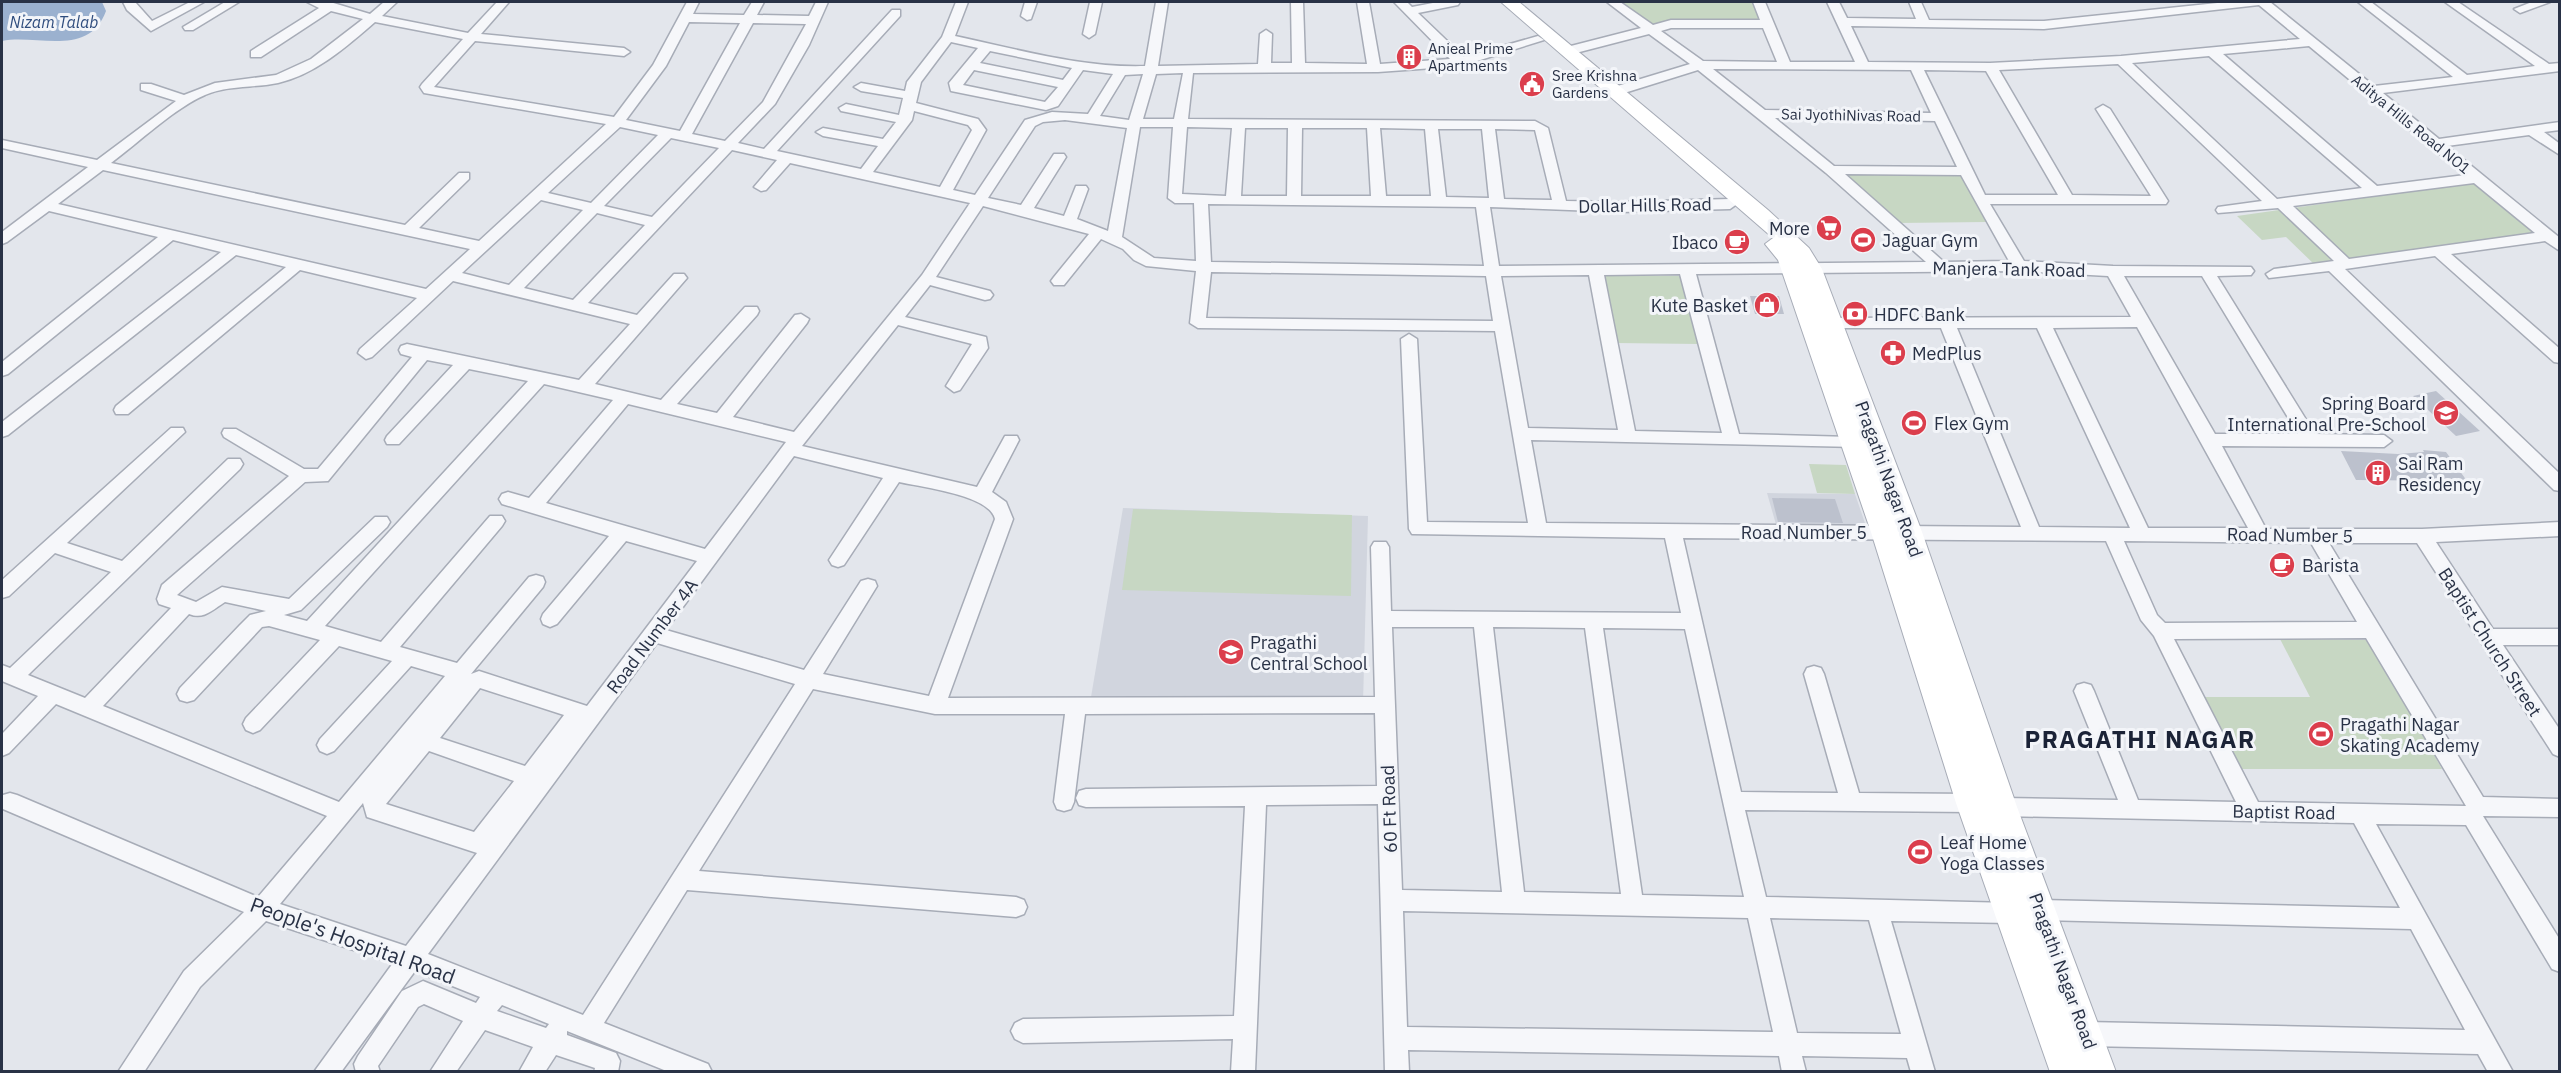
<svg xmlns="http://www.w3.org/2000/svg" width="2561" height="1073" viewBox="0 0 2561 1073" font-family="'IBM Plex Sans',sans-serif">
  <rect width="100%" height="100%" fill="#e3e6ec"/>
  <g fill="#d1d5de">
    <polygon points="1767,493 1855,494 1867,529 1777,528"/>
    <polygon points="1123,508 1368,516 1363,703 1090,703"/>
  </g>
  <g fill="#c7d7c3">
    <polygon points="1619,2 1757,2 1764,18 1762,21 1654,26"/>
    <polygon points="1841,175 1961,175 1986,222 1898,223"/>
    <polygon points="2475,182 2537,234 2316,266 2286,237 2262,240 2237,216"/>
    <polygon points="1603,275 1681,276 1698,344 1616,343"/>
    <polygon points="1809,464 1846,465 1855,494 1817,493"/>
    <polygon points="1133,509 1352,515 1351,596 1122,590"/>
    <polygon points="2280,639 2369,640 2442,769 2238,769 2201,697 2310,697"/>
  </g>
  <path fill="#9bb1cf" d="M2 2H102L106 11C89 58 37 34 2 41Z"/>
  <g fill="#bcc1cd">
    <polygon points="1750,296 1779,296 1784,314 1755,314"/>
    <polygon points="2436,391 2480,431 2456,436 2413,396"/>
    <polygon points="2423,450 2446,452 2467,481 2356,480 2341,451 2398,454 2424,452"/>
    <polygon points="1772,498 1835,499 1843,523 1778,522"/>
  </g>
  <g fill="none" stroke-linecap="round" stroke-linejoin="round">
    <g stroke="#a7acb7" stroke-width="3">
      <g id="street">
        <polygon points="123,2 135,2 152,21 190,2 204,2 151,31 127,10"/>
        <polygon points="225,2 239,2 193,30 185,30 183,27"/>
        <path d="M307 2H330L370 14 384 2H397L382 16 468 33 497 2H509L481 34 624 48 630 52 624 56 475 41 434 87 614 117 653 65 687 2H699L693 14 744 15 752 2H764L757 15 809 16 816 2H828L809 45 775 104 738 143 764 149 892 10H900V16L777 151 861 169 878 146 823 136 816 132 823 128 883 139 896 122 841 111 839 108 846 104 899 115 903 98 861 91 854 87 861 83 905 91 907 82 942 37 956 2H968L955 36C1017 49 1081 68 1145 66L1156 2H1168L1158 66 1258 64 1260 34 1266 30 1272 34 1271 63H1292L1291 2H1303L1305 63 1367 64 1357 2H1369L1380 64 1450 59 1394 2H1407L1412 7 1438 2H1460L1458 5 1418 13 1464 57 1538 36 1544 40 1461 66 1378 72 1193 73 1188 119 1535 121 1548 128 1566 201 1621 202 1730 199 1737 204 1730 209 1621 212 1490 207 1499 266 1926 262 1826 173 1698 70 1621 94H1611V88L1690 64 1649 34 1568 55 1563 54V48L1641 28 1607 2H1620L1653 25 1671 20H1760L1753 2H1765L1790 62H1855L1827 2H1839L1847 18 1916 19 1909 2H1921L1929 20 2044 21 2227 2H2270L2374 86 2453 77 2358 2H2371L2467 75 2535 66 2445 2H2458L2549 64 2560 63V71L2383 93 2439 139 2560 122V130L2544 132 2560 144V155L2529 135 2447 146 2560 238V251L2545 241 2451 254 2560 349V363L2554 362 2435 256 2345 269 2560 474V491L2554 490 2329 271 2269 278 2266 274 2274 269 2334 261 2278 208 2218 213 2216 210 2218 207 2262 201 2118 64 1999 70 2072 195 2151 196 2096 109 2103 105 2110 109 2168 201 2166 204H1990L2024 261 2113 266 2251 267 2254 271 2251 275 2217 276 2315 434 2384 435 2392 441 2384 447 2222 446 2266 529H2422L2560 522V536L2436 542 2493 629H2560V645H2503L2560 730V757L2553 754 2417 543H2329L2483 797 2560 799V817L2483 816 2560 940V972L2552 969 2466 825 2376 824 2513 1072H2488L2478 1054 2086 1046 2078 1042 2074 1034 2078 1026 2086 1022 2465 1030 2411 929 2041 920 2033 917 2030 910 2033 903 2041 900 2400 908 2354 823 2002 816 1995 814 1992 807 1995 800 2002 798 2118 800 2074 691 2077 685 2084 683 2091 685 2094 691 2138 800 2236 802 2154 636 2141 620 2106 541 1683 538 1741 792 1838 793 1804 674 1807 668 1814 666 1821 668 1824 674 1859 793 1971 794 1978 796 1981 803 1978 810 1971 812 1745 810 1766 897 2011 903 2019 906 2022 913 2019 920 2011 923 1891 921 1935 1072H1911L1907 1058 1802 1056 1806 1072H1782L1779 1056 1408 1050 1409 1072H1385L1378 804 1266 805 1255 1072H1231L1233 1039 1023 1043 1015 1039 1011 1031 1015 1023 1023 1019 1234 1016 1245 806 1086 807 1079 805 1076 798 1079 791 1086 789 1377 786 1375 713 1085 714 1074 802 1071 809 1064 811 1057 809 1054 802 1065 714H935L813 689 699 871 1016 897 1024 900 1027 907 1024 914 1016 917 687 890 604 1023 708 1064 712 1072H669L567 1031V1035L616 1053 620 1061 618 1072H594L595 1068 556 1055 545 1072H519L533 1047 485 1030 456 1072H430L463 1021 424 1004 418 1007 378 1066 380 1072H356L354 1064 358 1056 402 991 423 981 476 1003 480 997 415 971 341 1072H314L393 963 266 921 200 987 144 1072H118L184 971 244 912 3 809V795L10 793 17 795 258 897 327 816 56 704 9 753 2 756V734L38 696 2 681V665L10 668 111 572 55 553 9 596 2 598V580L171 428H183L185 432 67 543 122 561 228 459H240L243 464 240 469 28 675 85 698 171 608 159 604 157 599 162 585 289 476 224 437 222 433 224 429H236L304 469H318L412 357 401 354 399 350 401 346 407 344 579 380 630 324 453 281 372 357 366 359 358 353 360 349 417 298 300 270 128 414H116L114 410 116 406 286 267 236 255 8 435 2 437V422L221 252 173 240 8 374 2 376V362L158 237 49 211 7 242 2 244V232L88 167 2 148V140L97 160 176 101 141 90V84H151L184 95 215 83 276 75 311 59 363 19 331 11 261 57H251V51L319 8ZM2259 5 2300 39 2121 56 1990 63 1868 62 1851 26 2044 29ZM375 22 463 39 422 84 420 87 424 93 606 124 479 241 419 228 469 179V173H459L405 225 111 163C138 143 176 107 205 95 227 85 254 88 278 83 316 74 346 47 375 22ZM689 22 740 23 680 131 626 120 666 66ZM753 23 806 24 763 102 725 141 692 134ZM1671 28H1763L1777 62 1703 61 1661 31ZM951 42 978 48 949 83 951 91 1046 110 1058 106 1083 70 1113 74 1088 114 1052 112 1025 120 975 195 953 190 986 130 978 119 916 103 921 82ZM2309 46 2465 175 2377 186 2223 54ZM990 51 1072 68 1063 80 980 63ZM2209 56 2362 188 2277 199 2132 63ZM1713 69 1911 70 1931 113 1765 110ZM974 70 1058 87 1045 102 963 85ZM1924 70 1986 71 2058 195H1985ZM1183 73 1174 119H1143L1156 74ZM1143 74 1129 120 1100 116 1125 75ZM914 111 968 125 972 130 940 187 873 172 912 120ZM1775 118 1935 121 1957 167 1834 166ZM1065 120 1127 128 1108 231 1077 219 1088 189 1086 186H1076L1064 216 1034 208 1066 157 1064 154H1054L1021 205 988 198 1035 126 1043 122ZM620 127 658 135 591 203 548 193ZM1140 127H1173L1168 198 1175 203H1194L1196 261 1154 258 1122 237ZM1187 127 1232 128 1226 196 1182 194ZM1245 128H1288L1287 196H1241ZM1302 128H1367L1371 196H1301ZM1380 128 1425 129 1431 196H1386ZM1438 129H1482L1489 198 1446 197ZM1495 129 1535 130 1552 200 1504 199ZM671 138 719 148 652 217 604 206ZM732 150 777 160 754 187 761 191 766 190 790 163 970 203 922 275 794 432 733 417 807 323 809 319 801 314 795 315 717 413 677 404 757 315 759 311 757 307H745L661 400 595 384 687 278 684 274H674L637 315 588 303ZM103 170 470 249 426 289 58 204ZM1845 174 1961 175 2009 261 1944 262ZM2474 183 2535 233 2349 259 2293 206ZM541 200 583 210 509 285 462 273ZM1208 204 1476 207 1484 266 1211 262ZM983 206 1089 234 1054 277 1051 281 1054 285H1064L1101 239 1123 249 1134 260 1146 266 1196 271 1190 323 1198 328 1495 331 1528 523 1427 522 1417 339 1409 334 1401 339 1409 529 1412 534 1665 538 1681 613 1391 611 1389 547 1386 542H1374L1371 547 1375 697 948 698 1013 519 1006 502 992 492 1019 440 1017 436H1005L977 487 802 446 898 325 972 344 946 386 954 392 960 390 988 348 986 337 905 317 930 285 985 300 990 299 993 295 990 291 936 277ZM597 213 645 225 573 300 524 288ZM2019 271 2108 276 2131 317 1832 318 1824 323 1832 328H1941L2021 527 1546 523 1531 440 1857 447 1860 443 1851 437 1739 434 1696 274ZM1211 272 1486 276 1493 321 1206 318ZM1680 274 1722 433 1635 431 1604 275ZM1589 275 1618 430 1528 428 1501 276ZM2124 276H2202L2298 434H2215ZM2137 327 2248 528H2148L2053 328ZM1957 328H2037L2130 528 2039 527ZM427 360 453 365 387 436 385 440 387 444H399L469 369 528 381 307 621 284 615 301 610 387 527 390 522 387 517H375L289 599 222 587 196 602 177 595 305 482 328 481ZM544 384 613 400 529 498 508 492 502 494 499 499 502 504 609 536 543 614 541 619 543 624 550 627 557 624 626 541 697 561 587 706 479 671 471 674 543 587 545 582 543 577 536 575 529 577 457 663 400 647 502 526 505 521 502 516H490L381 642 325 626ZM628 404 786 442 705 549 546 503ZM794 456 883 478 829 560 832 565 838 567 844 565 899 482C921 487 990 495 995 519L929 696 823 674 877 586 875 581 868 579 861 581 804 670 666 630ZM2124 541 2311 543 2357 622 2165 623 2157 615ZM225 602 266 611 250 615 240 625 180 688 177 694 180 700 187 702 194 700 262 627 269 626 320 640 246 718 243 724 246 730 253 733 260 730 339 646 392 661 320 739 317 745 320 751 327 754 334 751 411 666 445 676 339 802 103 706 189 614C204 620 212 610 225 602ZM1392 627H1474L1502 892 1402 890ZM1493 627 1585 628 1621 894 1524 892ZM1603 628 1685 629 1744 897 1642 895ZM2366 638 2466 806 2258 802 2174 639ZM657 643 795 684 583 1015 428 954ZM480 688 564 715 525 766 440 738ZM429 751 514 781 474 832 386 804ZM363 803 367 817 477 853 406 946 280 904ZM1403 911 1748 918 1773 1032 1407 1027ZM1770 918 1869 920 1901 1034 1797 1033ZM502 1005 549 1024 546 1028 497 1011Z"/>
        <polygon points="1025,2 1037,2 1031,19 1027,20 1021,16"/>
        <polygon points="1090,2 1102,2 1095,34 1089,38 1083,34"/>
        <polygon points="2532,2 2550,2 2520,13 2514,9"/>
      </g>
    </g>
    <g stroke="#a7acb7" stroke-width="2">
      <polygon id="secondary" points="1501,2 1519,2 1768,210 1809,248 1822,269 1922,532 2017,807 2116,1072 2050,1072 1956,803 1871,532 1778,260 1765,244 1773,238"/>
    </g>
    <use href="#street" fill="#f6f7fa" fill-rule="evenodd"/>
    <use href="#secondary" fill="#fff" fill-rule="evenodd"/>
  </g>
  <defs>
    <g id="building-disc" transform="scale(1.35)"><circle r="9.5" fill="#db3e4c" stroke="#f3f5f9"/><path d="M-4-6H4V6H1V3H-1V6H-4ZM-2.5-4.3h1.7v1.8h-1.7ZM.8-4.3h1.7v1.8H.8ZM-2.5-1h1.7V.8h-1.7ZM.8-1h1.7V.8H.8Z" fill="#fff"/></g>
    <g id="civic-disc" transform="scale(1.35)"><circle r="9.5" fill="#db3e4c" stroke="#f3f5f9"/><path d="M-.6-6.5H3V-4.5H.6V-3L4-1V1h2V6H-6V1h2V-1L-.6-3ZM-1.2 2.5V6h2.4V2.5Z" fill="#fff"/></g>
    <g id="supermarket-disc" transform="scale(1.35)"><circle r="9.5" fill="#db3e4c" stroke="#f3f5f9"/><path d="M-6-5.5h2.5l.6 2H6L4.5 2H-2.5L-4.4-4H-6ZM-1.5 3.2a1.3 1.3 0 1 0 .1 0ZM3 3.2a1.3 1.3 0 1 0 .1 0Z" fill="#fff"/></g>
    <g id="stadium-disc" transform="scale(1.35)"><circle r="9.5" fill="#db3e4c" stroke="#f3f5f9"/><path d="M0-5a6.5 5 0 1 0 0 10a6.5 5 0 1 0 0-10ZM-3.5-1.8h7v3.6h-7Z" fill="#fff"/></g>
    <g id="cafe-disc" transform="scale(1.35)"><circle r="9.5" fill="#db3e4c" stroke="#f3f5f9"/><path d="M-5.5-4.5H6V0H3Q3 3.5 0 3.5H-2.5Q-5.5 3.5-5.5 0ZM3-3.2v2h1.7v-2ZM-6 4.5H4V6H-6Z" fill="#fff"/></g>
    <g id="shop-disc" transform="scale(1.35)"><circle r="9.5" fill="#db3e4c" stroke="#f3f5f9"/><path d="M-5-2.5h2.3a2.7 3.5 0 0 1 5.4 0H5L5.5 6h-11ZM-1.5-2.5h3a1.5 2.3 0 0 0-3 0Z" fill="#fff"/></g>
    <g id="bank-disc" transform="scale(1.35)"><circle r="9.5" fill="#db3e4c" stroke="#f3f5f9"/><path d="M-6-4H6V4H-6ZM0-2.3a2.3 2.3 0 1 0 0 4.6a2.3 2.3 0 1 0 0-4.6Z" fill="#fff"/></g>
    <g id="pharmacy-disc" transform="scale(1.35)"><circle r="9.5" fill="#db3e4c" stroke="#f3f5f9"/><path d="M-2-6h4v4h4v4h-4v4h-4v-4h-4v-4h4Z" fill="#fff"/></g>
    <g id="school-disc" transform="scale(1.35)"><circle r="9.5" fill="#db3e4c" stroke="#f3f5f9"/><path d="M0-5L7-2L0 1L-7-2ZM-4 1L0 2.5L4 1V4Q0 6-4 4Z" fill="#fff"/></g>
  </defs>
  <g fill-rule="evenodd">
    <use href="#building-disc" x="1409" y="57"/>
    <use href="#civic-disc" x="1532" y="84"/>
    <use href="#supermarket-disc" x="1829" y="228"/>
    <use href="#stadium-disc" x="1863" y="240"/>
    <use href="#cafe-disc" x="1737" y="242"/>
    <use href="#shop-disc" x="1767" y="305"/>
    <use href="#bank-disc" x="1855" y="314"/>
    <use href="#pharmacy-disc" x="1893" y="353"/>
    <use href="#school-disc" x="2446" y="413"/>
    <use href="#stadium-disc" x="1914" y="423"/>
    <use href="#building-disc" x="2378" y="473"/>
    <use href="#cafe-disc" x="2282" y="565"/>
    <use href="#school-disc" x="1231" y="652"/>
    <use href="#stadium-disc" x="2321" y="734"/>
    <use href="#stadium-disc" x="1920" y="852"/>
  </g>
  <g text-anchor="middle" dominant-baseline="central" stroke-width="6" stroke-linejoin="round" paint-order="stroke">
    <g font-size="15" fill="#293246" stroke="#f3f5f9" text-anchor="start">
      <text x="1428" y="48">Anieal Prime<tspan x="1428" dy="17">Apartments</tspan></text>
      <text x="1552" y="75">Sree Krishna<tspan x="1552" dy="17">Gardens</tspan></text>
    </g>
    <g font-size="15" fill="#293246" stroke="#f3f5f9">
      <text transform="translate(1851 115) rotate(1)">Sai JyothiNivas Road</text>
      <text transform="translate(2411 124) rotate(39)">Aditya Hills Road NO1</text>
    </g>
    <g font-size="16" font-style="italic" fill="#2f4d7e" stroke="#f3f5f9">
      <text x="54" y="22">Nizam Talab</text>
    </g>
    <g font-size="18" fill="#293246" stroke="#f3f5f9">
      <text transform="translate(1645 205) rotate(-1)">Dollar Hills Road</text>
      <text transform="translate(2009 269) rotate(1)">Manjera Tank Road</text>
      <text transform="translate(1889 479) rotate(70)">Pragathi Nagar Road</text>
      <text x="1804" y="532">Road Number 5</text>
      <text transform="translate(2290 535) rotate(1)">Road Number 5</text>
      <text transform="translate(652 636) rotate(-53)">Road Number 4A</text>
      <text transform="translate(2490 642) rotate(57)">Baptist Church Street</text>
      <text transform="translate(1389 809) rotate(-92)">60 Ft Road</text>
      <text transform="translate(2284 812) rotate(1)">Baptist Road</text>
      <text transform="translate(2063 971) rotate(70)">Pragathi Nagar Road</text>
    </g>
    <g font-size="18" fill="#293246" stroke="#f3f5f9" text-anchor="start">
      <text x="1810" y="228" text-anchor="end">More</text>
      <text x="1882" y="240">Jaguar Gym</text>
      <text x="1718" y="242" text-anchor="end">Ibaco</text>
      <text x="1748" y="305" text-anchor="end">Kute Basket</text>
      <text x="1874" y="314">HDFC Bank</text>
      <text x="1912" y="353">MedPlus</text>
      <text x="2426" y="403" text-anchor="end">Spring Board<tspan x="2426" dy="21">International Pre-School</tspan></text>
      <text x="1934" y="423">Flex Gym</text>
      <text x="2398" y="463">Sai Ram<tspan x="2398" dy="21">Residency</tspan></text>
      <text x="2302" y="565">Barista</text>
      <text x="1250" y="642">Pragathi<tspan x="1250" dy="21">Central School</tspan></text>
      <text x="2340" y="724">Pragathi Nagar<tspan x="2340" dy="21">Skating Academy</tspan></text>
      <text x="1940" y="842">Leaf Home<tspan x="1940" dy="21">Yoga Classes</tspan></text>
    </g>
    <g font-size="21" fill="#293246" stroke="#f3f5f9">
      <text transform="translate(353 940) rotate(20)">People's Hospital Road</text>
    </g>
    <g font-size="24" font-weight="bold" letter-spacing="1.5" fill="#1b2337" stroke="#f3f5f9">
      <text x="2140" y="739">PRAGATHI NAGAR</text>
    </g>
  </g>
  <rect width="2561" height="1073" fill="none" stroke="#293246" stroke-width="6"/>
</svg>
